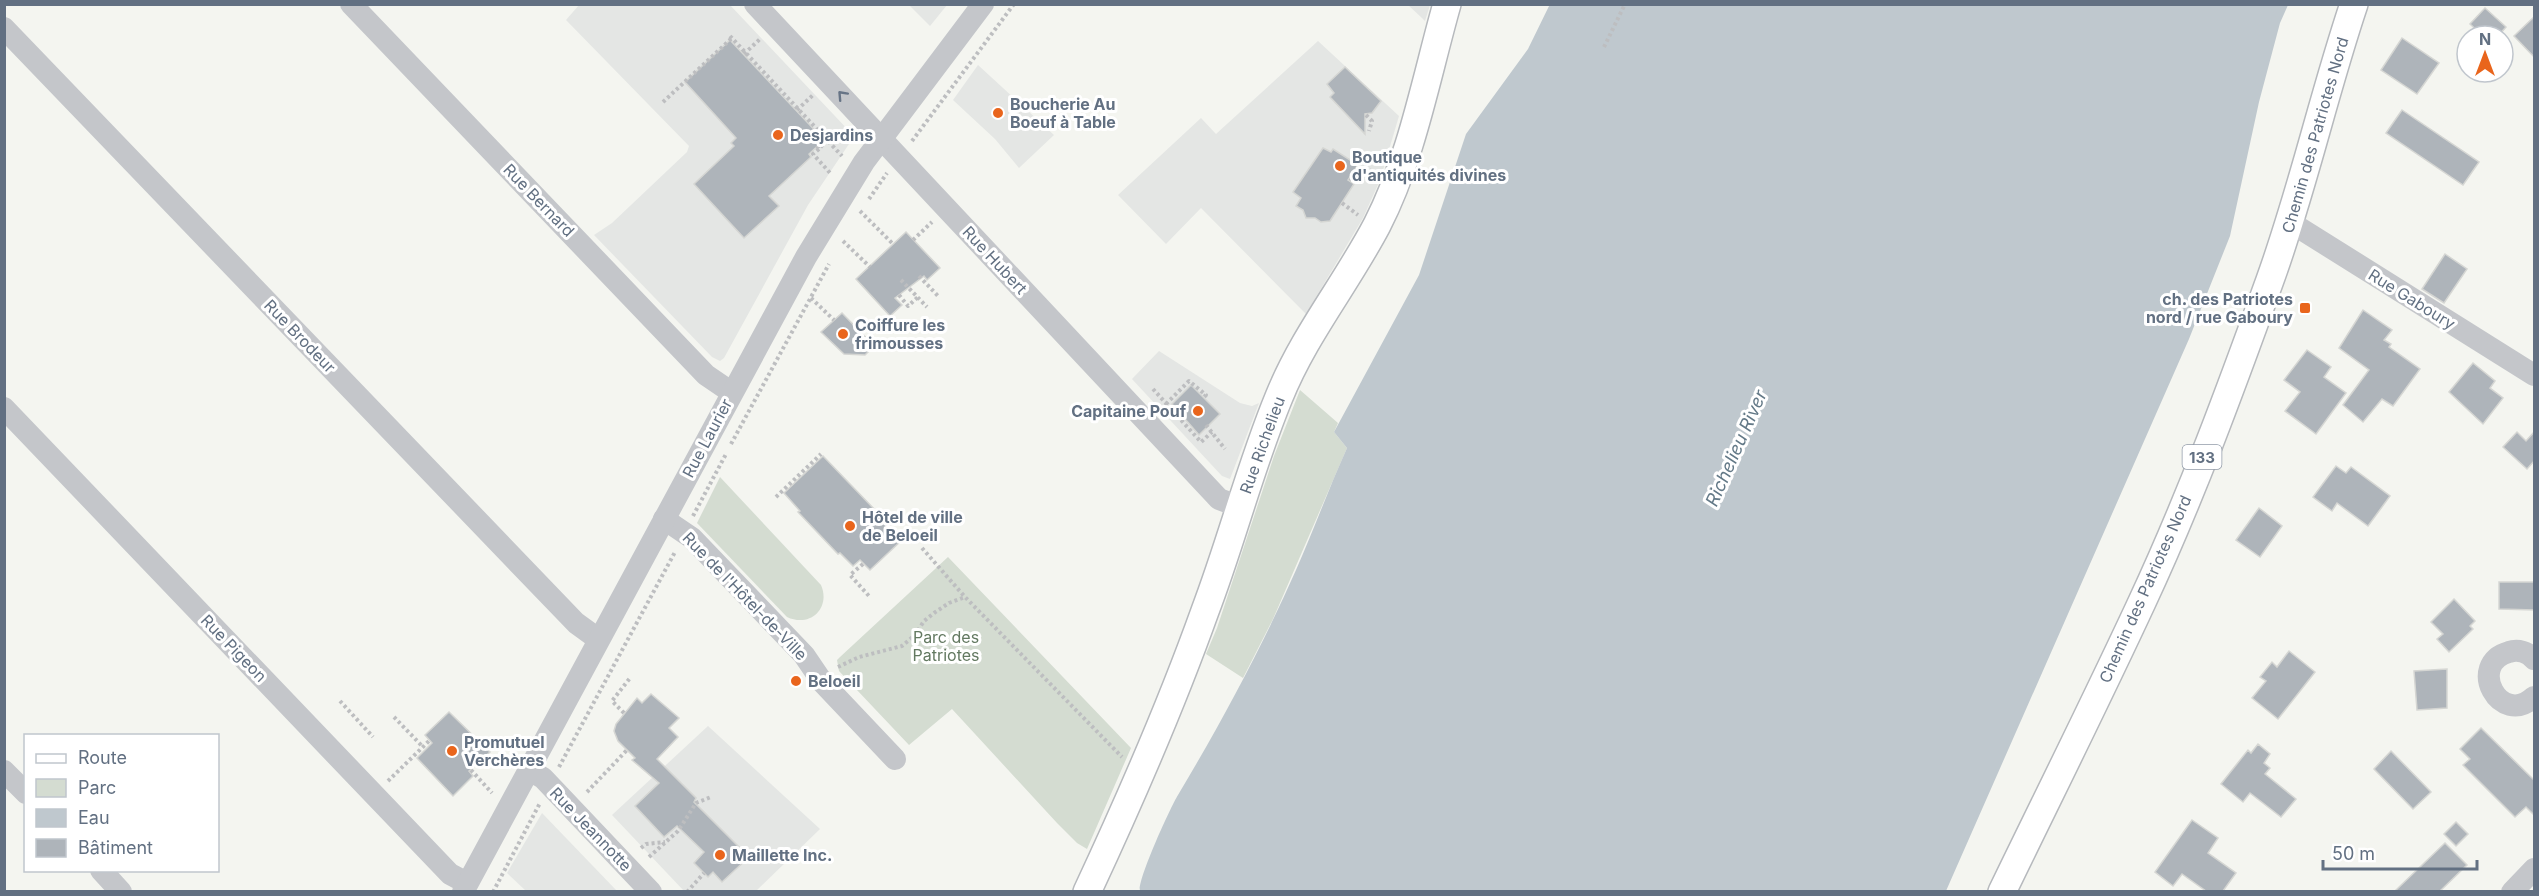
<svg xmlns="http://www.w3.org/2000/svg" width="2539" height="896" viewBox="0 0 2539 896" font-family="Inter,sans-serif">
  <rect width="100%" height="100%" fill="#f4f5f0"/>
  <g fill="#e4e6e4">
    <polygon points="579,5 730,5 851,133 851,141 808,205 724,358 720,361 712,357 594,235 612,223 687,152 689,146 566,20"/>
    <polygon points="909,5 947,5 930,26"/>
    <polygon points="1408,5 1430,5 1425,21 1422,18"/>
    <polygon points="1318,41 1399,116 1380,180 1363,218 1306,314 1201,208 1166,244 1118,195 1201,118 1216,134"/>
    <polygon points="978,65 1054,135 1019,168 995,139 953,100"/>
    <polygon points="1159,351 1240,403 1252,406 1259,403 1230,479 1222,476 1132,379"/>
    <polygon points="708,726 820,829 756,891 684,891 612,815"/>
    <polygon points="542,813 617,891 526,891 507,873"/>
  </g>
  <g fill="#d4dcd1">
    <polygon points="1300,390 1338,423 1334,432 1347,448 1273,619 1243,678 1206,654 1217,628 1274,456"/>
    <path d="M720 477 821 585C831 608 810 628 787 617L697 523Z"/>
    <polygon points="948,557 1131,748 1087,849 1077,843 1057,823 952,709 909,745 839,671 837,660 840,657"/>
  </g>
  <path fill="#bfc8ce" d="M1550 4 2288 5 2280 23 2259 102 2230 236 2189 339 1946 891H1140C1137 881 1170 808 1178 795 1221 723 1262 647 1296 570 1314 529 1329 488 1347 448L1334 432 1419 275 1466 134 1528 49Z"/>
  <g fill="#aeb4ba" stroke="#d5d6d3" stroke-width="1.5">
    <polygon points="2485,8 2506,27 2498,36 2483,36 2470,24"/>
    <polygon points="2535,16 2535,58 2514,36"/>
    <polygon points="2402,38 2439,63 2417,94 2381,70"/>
    <polygon points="730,40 824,140 809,154 811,157 769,196 779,206 744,238 694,184 734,146 731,143 736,138 685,82"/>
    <polygon points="1345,67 1381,101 1372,113 1365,114 1365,134 1330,97 1334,93 1327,84"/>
    <polygon points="2402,110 2479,162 2463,185 2386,133"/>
    <polygon points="1323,148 1331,152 1333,149 1358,165 1348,180 1354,184 1330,221 1321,222 1315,218 1306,218 1303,210 1296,206 1301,198 1293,192"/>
    <polygon points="906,232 940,268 927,280 924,276 895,298 902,305 890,316 856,279"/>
    <polygon points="2445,254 2467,269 2444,303 2422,289"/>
    <polygon points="2363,310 2392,330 2384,340 2391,344 2389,347 2420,369 2393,406 2382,399 2363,422 2343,405 2369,370 2339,348"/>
    <polygon points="842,313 874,346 865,355 844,354 821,332"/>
    <polygon points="2307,350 2331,367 2324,377 2346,393 2316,434 2285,411 2300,392 2284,380"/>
    <polygon points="2473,363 2495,381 2490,388 2503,398 2483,424 2449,392"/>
    <polygon points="1191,385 1220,414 1199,435 1172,404"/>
    <polygon points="2535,431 2535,460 2527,469 2503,447 2517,432 2526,441"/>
    <polygon points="823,456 903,539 870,570 860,560 853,566 840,553 838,554 798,512 800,511 784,493"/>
    <polygon points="2336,466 2346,473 2351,467 2390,496 2368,526 2337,503 2332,511 2313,497"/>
    <polygon points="2259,508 2282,526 2260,557 2236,540"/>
    <polygon points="2499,582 2535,582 2535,610 2499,609"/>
    <polygon points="2454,599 2475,621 2470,626 2473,629 2449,652 2437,639 2443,634 2431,622"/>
    <polygon points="2289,651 2315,672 2278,719 2252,698 2266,681 2260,677 2272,662 2277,667"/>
    <polygon points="2447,669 2447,708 2417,710 2414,671"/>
    <polygon points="651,694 679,718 669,728 678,737 657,759 696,798 694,802 749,857 722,882 713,872 708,877 694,863 704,852 677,826 664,837 635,806 659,783 632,760 635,758 618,741 614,731 616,724 637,698 642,703"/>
    <polygon points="449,712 490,752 469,771 473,776 453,796 417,758 432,743 425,735"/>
    <polygon points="2481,728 2535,781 2535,816 2526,807 2515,817 2463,765 2470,759 2460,749"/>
    <polygon points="2258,744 2270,754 2264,763 2270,768 2265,774 2296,799 2281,817 2250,793 2243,802 2221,784 2248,750 2251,753"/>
    <polygon points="2391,751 2431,792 2413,809 2374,769"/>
    <polygon points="2192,820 2218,838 2208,853 2236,873 2223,891 2206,891 2182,874 2173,886 2155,872"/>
    <polygon points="2456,822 2468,834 2456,846 2444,834"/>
    <polygon points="2445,843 2467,865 2440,891 2395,891"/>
  </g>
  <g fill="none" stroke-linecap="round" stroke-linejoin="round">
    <g stroke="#b6b9bd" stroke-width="30">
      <g id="major">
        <path d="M1087 892C1130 800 1171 706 1205 611 1232 540 1250 467 1279 397 1304 335 1346 284 1377 225 1412 157 1426 78 1447 4"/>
        <path d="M2002 892C2049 795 2097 699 2142 602 2191 497 2231 388 2270 280 2303 189 2323 96 2354 4"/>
      </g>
    </g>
    <g stroke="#bdbec0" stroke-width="4" stroke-dasharray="3 3" stroke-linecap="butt">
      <polyline points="730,36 842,156"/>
      <polyline points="1604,47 1625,4"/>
      <polyline points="744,54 760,39"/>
      <polyline points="663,102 732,38"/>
      <polyline points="797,110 813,95"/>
      <polyline points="1366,115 1372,121 1369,131"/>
      <polyline points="912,141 1014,4"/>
      <polyline points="817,146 819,149 827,140"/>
      <polyline points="819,149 813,154 831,174"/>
      <polyline points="1350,178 1353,181 1359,180 1372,170"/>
      <polyline points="869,199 887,173"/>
      <polyline points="1342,203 1358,215"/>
      <polyline points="860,211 893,244"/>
      <polyline points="913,240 932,222"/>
      <polyline points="843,241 870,267"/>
      <polyline points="919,276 939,297"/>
      <polyline points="901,280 927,307"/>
      <polyline points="899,295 908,306 918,297"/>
      <polyline points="811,298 834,320"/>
      <polyline points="1153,389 1201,442 1212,432"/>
      <polyline points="1166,404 1189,381 1206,395 1204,397"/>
      <polyline points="1206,425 1225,449"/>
      <polyline points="731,444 829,264"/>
      <polyline points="776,497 821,454"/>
      <polyline points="693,516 726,454"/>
      <polyline points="922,548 965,597"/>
      <polyline points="863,564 850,575 869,596"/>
      <polyline points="838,667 859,657 902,646 915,635 924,621 934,613 949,603 965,597 1122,757"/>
      <polyline points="340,701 373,737"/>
      <polyline points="624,713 612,701 630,678"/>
      <polyline points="394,717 423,747"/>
      <polyline points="559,767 675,552"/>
      <polyline points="471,770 492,793"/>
      <polyline points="388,781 430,740"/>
      <polyline points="587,792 627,750"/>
      <polyline points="641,848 646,844 665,842"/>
      <polyline points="649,857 678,831 696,803 711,797"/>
      <polyline points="493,892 540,803"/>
      <polyline points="687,892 704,873"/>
    </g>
    <g stroke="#c4c6ca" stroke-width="22">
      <polyline points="351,4 706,375 731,392"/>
      <polyline points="755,4 1219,499 1240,507"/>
      <polyline points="4,28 576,623 598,639"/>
      <polyline points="2290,222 2534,375"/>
      <polyline points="4,408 450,874 467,883"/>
      <polyline points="664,519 692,538 804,655 823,683 895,759"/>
      <path d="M2534 659C2528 652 2518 649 2509 652 2466 664 2500 728 2534 697"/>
      <polyline points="529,770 543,778 651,892"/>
      <polyline points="4,771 26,793"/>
      <polyline points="101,870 121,892"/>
      <polyline points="463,892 806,257 864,162 983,4"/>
      <polyline points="2512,892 2534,869"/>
    </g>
    <use href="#major" stroke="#fff" stroke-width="27"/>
  </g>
  <defs><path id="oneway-chevron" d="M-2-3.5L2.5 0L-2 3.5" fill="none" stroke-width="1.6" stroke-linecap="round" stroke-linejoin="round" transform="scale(1.5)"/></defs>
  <use stroke="#677486" href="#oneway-chevron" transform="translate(842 95) rotate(-133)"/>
  <g fill="#e9651c" stroke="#fff" stroke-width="2">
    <circle cx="998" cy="113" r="6"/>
    <circle cx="778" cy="135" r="6"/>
    <circle cx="1340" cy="166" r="6"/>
    <rect x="2299" y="302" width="12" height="12" rx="3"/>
    <circle cx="843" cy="334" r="6"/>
    <circle cx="1198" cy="411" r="6"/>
    <circle cx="850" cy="526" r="6"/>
    <circle cx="796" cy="681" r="6"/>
    <circle cx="452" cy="751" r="6"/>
    <circle cx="720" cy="855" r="6"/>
  </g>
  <g text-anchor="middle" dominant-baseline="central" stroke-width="6" stroke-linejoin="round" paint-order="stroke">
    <rect fill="#fff" stroke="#919ba8" stroke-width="1.5" x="2182.5" y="445" width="39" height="24" rx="4.5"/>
    <g font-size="15" font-weight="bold" fill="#627082">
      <text x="2202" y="457">133</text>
    </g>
    <g font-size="16" font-weight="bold" fill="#627082" stroke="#fff" text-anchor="start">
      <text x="1010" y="104">Boucherie Au<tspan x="1010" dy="18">Boeuf à Table</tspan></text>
      <text x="790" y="135">Desjardins</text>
      <text x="1352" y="157">Boutique<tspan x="1352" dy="18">d'antiquités divines</tspan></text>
      <text x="2293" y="299" text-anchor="end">ch. des Patriotes<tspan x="2293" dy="18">nord / rue Gaboury</tspan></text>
      <text x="855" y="325">Coiffure les<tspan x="855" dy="18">frimousses</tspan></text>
      <text x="1186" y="411" text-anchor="end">Capitaine Pouf</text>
      <text x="862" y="517">Hôtel de ville<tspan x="862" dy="18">de Beloeil</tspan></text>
      <text x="808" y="681">Beloeil</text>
      <text x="464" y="742">Promutuel<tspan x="464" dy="18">Verchères</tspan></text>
      <text x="732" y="855">Maillette Inc.</text>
    </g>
    <g font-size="16" fill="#627082" stroke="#fff">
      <text transform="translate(2315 135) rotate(-74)">Chemin des Patriotes Nord</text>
      <text transform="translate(539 200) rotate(46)">Rue Bernard</text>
      <text transform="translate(995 260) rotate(47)">Rue Hubert</text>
      <text transform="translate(2412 299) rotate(32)">Rue Gaboury</text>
      <text transform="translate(300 336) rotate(46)">Rue Brodeur</text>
      <text transform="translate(707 438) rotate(-62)">Rue Laurier</text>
      <text transform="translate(1262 445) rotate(-70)">Rue Richelieu</text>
      <text transform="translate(2145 589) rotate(-66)">Chemin des Patriotes Nord</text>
      <text transform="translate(745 596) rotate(46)">Rue de l'Hôtel-de-Ville</text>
      <text transform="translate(234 648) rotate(46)">Rue Pigeon</text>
      <text transform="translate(591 829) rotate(46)">Rue Jeannotte</text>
    </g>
    <g font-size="16" fill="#637961" stroke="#fff">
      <text x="946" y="637">Parc des<tspan x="946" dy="18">Patriotes</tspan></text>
    </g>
    <g font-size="18" font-style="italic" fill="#637987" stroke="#fff">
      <text transform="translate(1736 448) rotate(-66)">Richelieu River</text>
    </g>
  </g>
  <rect width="2539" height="896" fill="none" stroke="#627082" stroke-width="12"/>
  <rect x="24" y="734" width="195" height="138" fill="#ffffff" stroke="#c0c6cd" stroke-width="1.5"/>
  <rect x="36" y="754" width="30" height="9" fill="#ffffff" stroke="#c0c6cd" stroke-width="1.5"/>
  <text x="78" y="764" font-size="18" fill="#627082">Route</text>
  <rect x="36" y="779" width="30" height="18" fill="#d4dcd1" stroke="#c0c6cd" stroke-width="1.5"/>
  <text x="78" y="794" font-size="18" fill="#627082">Parc</text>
  <rect x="36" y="809" width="30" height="18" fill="#bfc8ce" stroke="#c0c6cd" stroke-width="1.5"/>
  <text x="78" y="824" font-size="18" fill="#627082">Eau</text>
  <rect x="36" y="839" width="30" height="18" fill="#aeb4ba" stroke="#c0c6cd" stroke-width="1.5"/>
  <text x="78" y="854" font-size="18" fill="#627082">Bâtiment</text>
  <g transform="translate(2485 54)"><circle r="28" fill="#ffffff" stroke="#c0c6cd" stroke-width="1.5"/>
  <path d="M0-4.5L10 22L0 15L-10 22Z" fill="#e9651c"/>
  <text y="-9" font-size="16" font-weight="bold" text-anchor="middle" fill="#627082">N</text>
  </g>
  <path d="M2323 860v9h154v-9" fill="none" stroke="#627082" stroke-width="3"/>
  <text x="2332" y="860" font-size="18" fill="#627082" stroke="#ffffff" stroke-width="4.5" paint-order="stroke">50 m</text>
</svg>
